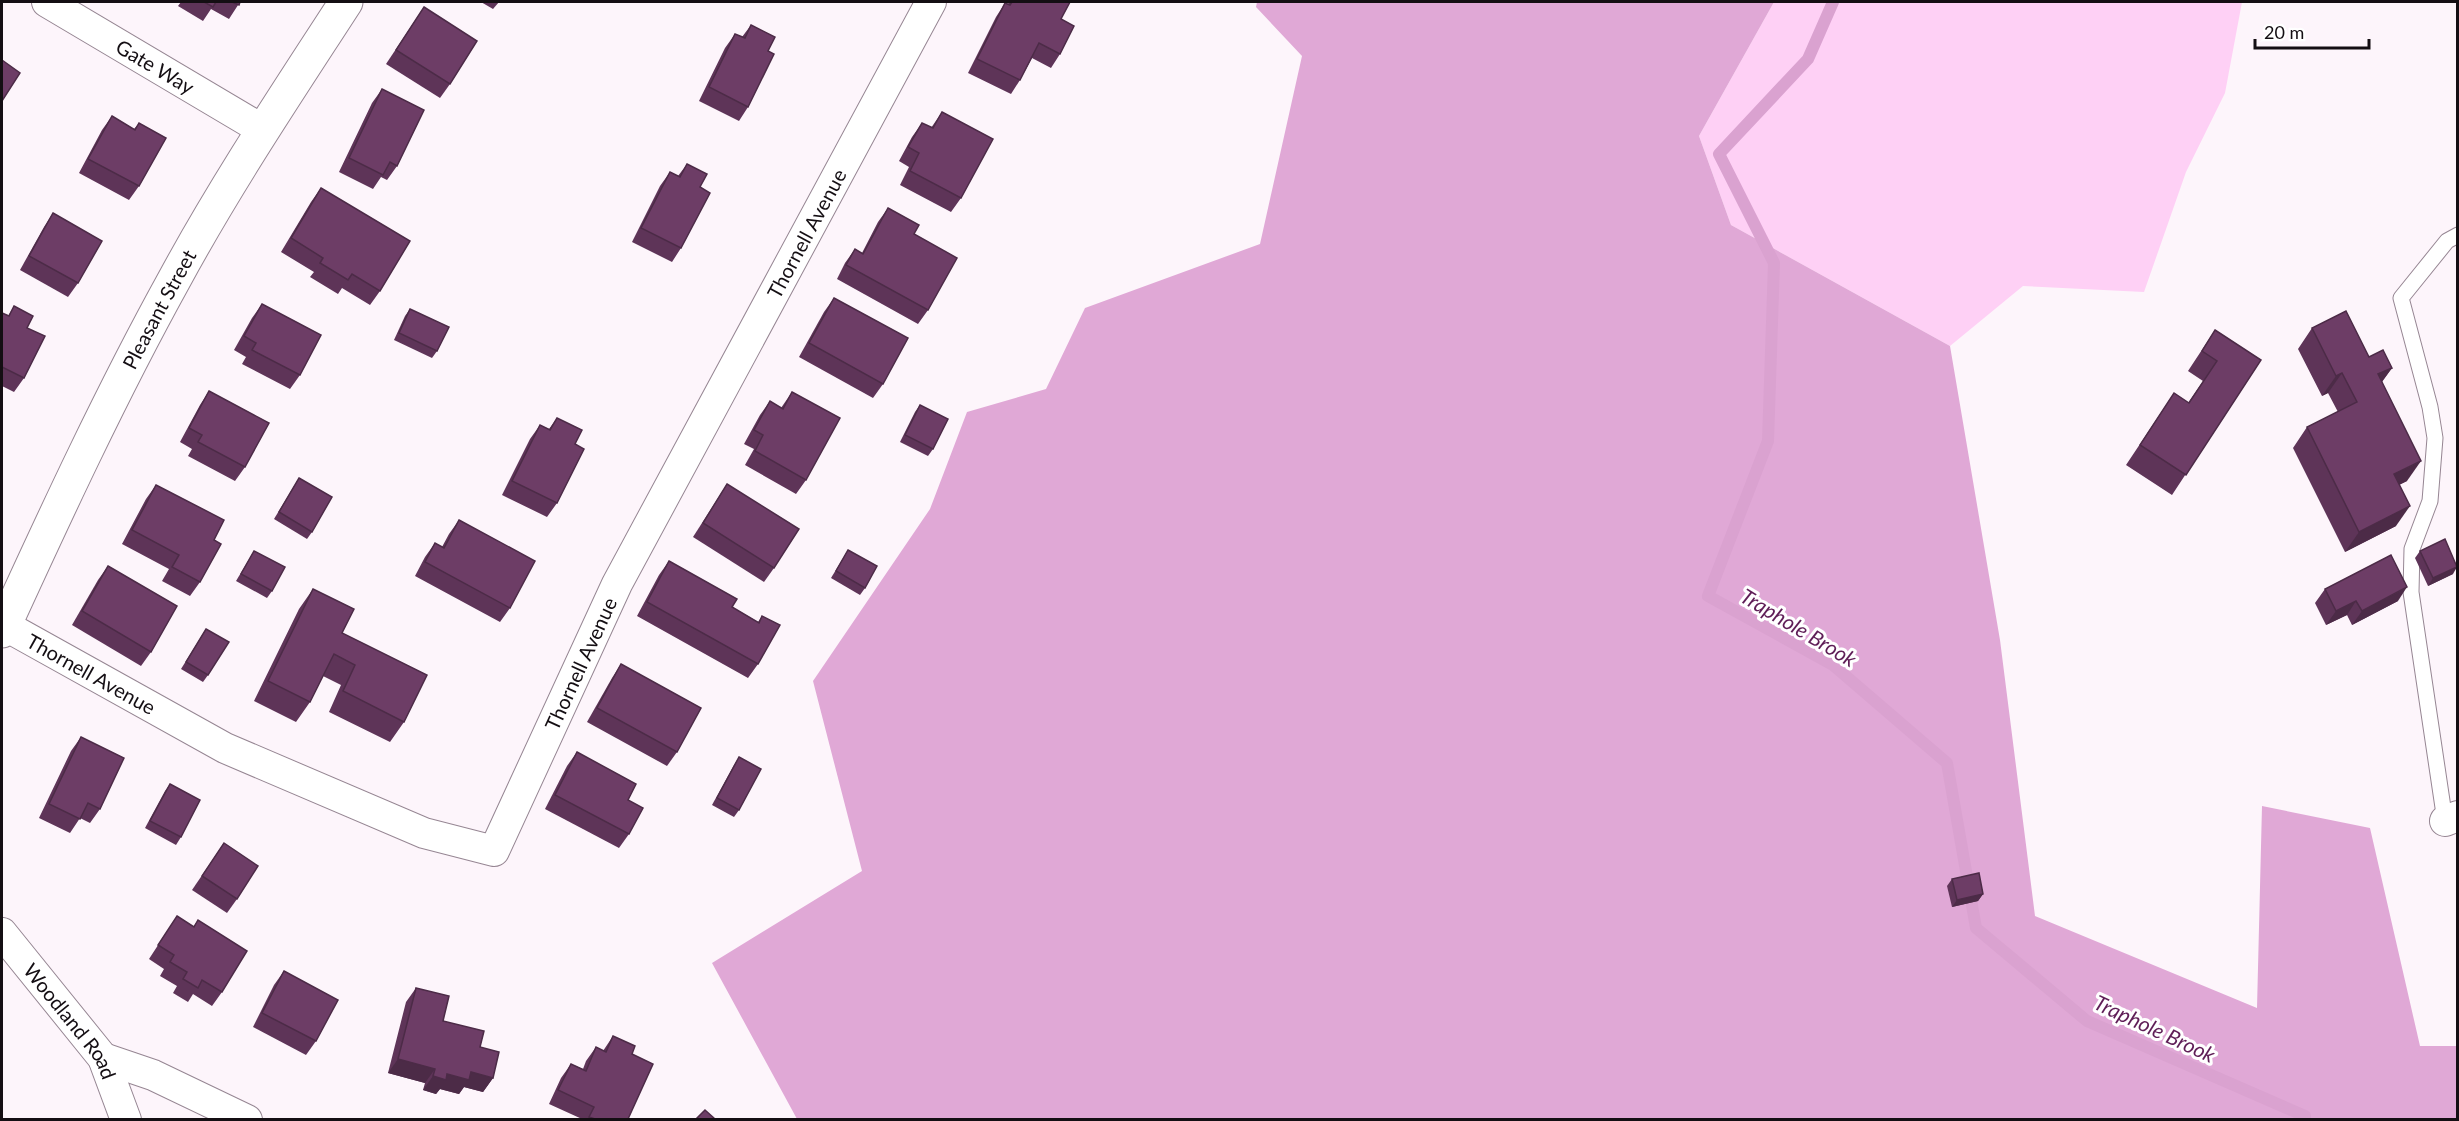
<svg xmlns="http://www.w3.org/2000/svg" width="2459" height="1121" viewBox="0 0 2459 1121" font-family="Lato,sans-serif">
  <rect width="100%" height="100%" fill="#fdf5fb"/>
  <polygon fill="#fed0f5" points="1774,2 2242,2 2225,93 2186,172 2144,292 2023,286 1950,346 1731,225 1699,136"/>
  <polygon fill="#e0a8d6" points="1257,2 1774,2 1699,136 1731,225 1950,346 2000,640 2035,916 2257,1008 2262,806 2370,828 2420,1046 2457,1046 2457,1119 797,1119 712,963 862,871 813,681 930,509 967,412 1046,389 1085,308 1260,244 1302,56 1256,7"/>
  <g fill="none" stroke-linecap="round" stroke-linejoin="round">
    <polyline stroke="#daa2d0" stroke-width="12" points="1833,2 1808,59 1719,154 1774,263 1768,441 1708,596 1833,665 1947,763 1976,928 2087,1021 2305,1116 2305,1120"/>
    <g stroke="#968693" stroke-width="17">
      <polyline id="service" points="2445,821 2411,592 2412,549 2430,501 2435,438 2430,407 2401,298 2447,241 2458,235"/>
    </g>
    <g stroke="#968693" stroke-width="32">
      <g id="minor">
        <path id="s1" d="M47 2 263 130"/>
        <path id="s2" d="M4 625 225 748 424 833 494 851 617 584 931 2"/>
        <polyline points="2445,821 2458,816"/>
        <path id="s3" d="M2 933 103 1058 126 1120"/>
        <polyline points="103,1058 153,1075 247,1120"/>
      </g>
    </g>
    <g stroke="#968693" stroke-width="35">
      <g id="tertiary">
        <path id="s4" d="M2 631C56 513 111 394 174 280 226 184 287 93 346 2"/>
      </g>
    </g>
    <use href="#service" stroke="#fff" stroke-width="15"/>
    <use href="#minor" stroke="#fff" stroke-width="30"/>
    <use href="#tertiary" stroke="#fff" stroke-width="33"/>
  </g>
  <g fill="#5e3458">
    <polygon points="181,2 240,2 229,19 211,9 203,21 178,6"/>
    <polygon points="481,2 499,2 493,9"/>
    <polygon points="1009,2 1070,2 1061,19 1060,54 1051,68 1032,58 1020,80 1011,94 968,73 996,17 1005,3 1008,4"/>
    <polygon points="424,7 450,84 440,98 386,64"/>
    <polygon points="751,25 768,51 748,107 739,121 699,101 725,48 735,34 742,37"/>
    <polygon points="382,89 397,166 387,180 381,177 373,189 339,172 372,103"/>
    <polygon points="942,112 961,198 951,212 900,185 909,167 899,161 912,137 922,123 931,128"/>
    <polygon points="112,116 134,129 139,123 139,186 129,200 79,173 102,130"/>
    <polygon points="687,164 700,187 681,248 672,262 632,242 660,186 670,172 678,176"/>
    <polygon points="321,188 380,291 370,305 342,288 338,294 310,277 314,272 281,252 311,202"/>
    <polygon points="888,208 914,234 928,310 918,324 837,279 845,263 855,249 862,253 878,222"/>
    <polygon points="53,213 78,283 68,297 20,270 44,227"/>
    <polygon points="834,298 883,384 873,398 799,357 824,312"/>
    <polygon points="262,304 300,375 290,389 242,364 246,357 234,350 252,318"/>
    <polygon points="14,306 27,328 24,378 14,392 2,386 2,313 8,316"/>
    <polygon points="410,309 437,351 432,358 394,340 405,316"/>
    <polygon points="2312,328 2392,368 2382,382 2407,481 2399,485 2396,526 2345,552 2293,448 2307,427 2338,412 2328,393 2322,396 2298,349"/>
    <polygon points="2215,330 2261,360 2172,495 2126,465 2174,393 2188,403 2203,381 2188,371"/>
    <polygon points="209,391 245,467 235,481 188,456 192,449 180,442 200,405"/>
    <polygon points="792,392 806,480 796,494 745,465 754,449 744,444 760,415 770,401 781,408"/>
    <polygon points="920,405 933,449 928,456 900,442 915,412"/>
    <polygon points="557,418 575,444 557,503 547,517 502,495 530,439 540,425 549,429"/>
    <polygon points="299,478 312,532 307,539 274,519"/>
    <polygon points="727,484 774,568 764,582 693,537"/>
    <polygon points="156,485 214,540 200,582 190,596 162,581 169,569 122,544 146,499"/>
    <polygon points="459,520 510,608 500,622 415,576 425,557 435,543 442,547 449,534"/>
    <polygon points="848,550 865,588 860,595 831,578"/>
    <polygon points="254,551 272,591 267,598 236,581"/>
    <polygon points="2420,551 2453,574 2428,586 2415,558"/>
    <polygon points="669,561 732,607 758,622 762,616 758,664 748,678 637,616 659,575"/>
    <polygon points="108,566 151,652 141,666 72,625 98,580"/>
    <polygon points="313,589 342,633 404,722 390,742 329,712 341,685 323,676 310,702 296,722 254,701 299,609"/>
    <polygon points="2325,589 2398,601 2352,625 2347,615 2326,625 2315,603"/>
    <polygon points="206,629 208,675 203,682 181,669"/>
    <polygon points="621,664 677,752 667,766 587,722 612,678"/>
    <polygon points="81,737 100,809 90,823 80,818 70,833 39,818 71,751"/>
    <polygon points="577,752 628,800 629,834 619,848 545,809 567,766"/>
    <polygon points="739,757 739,810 734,817 712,805 734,765"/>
    <polygon points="170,784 181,837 176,845 145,828 165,791"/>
    <polygon points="224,843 237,899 227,913 192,890"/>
    <polygon points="1952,879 1983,894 1978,901 1952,907 1947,886"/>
    <polygon points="177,916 193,927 198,920 222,992 212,1006 193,994 188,1002 173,993 177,986 160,976 164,969 149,959"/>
    <polygon points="284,971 316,1041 306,1055 253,1027 274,985"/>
    <polygon points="416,988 443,1021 480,1047 493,1078 483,1092 464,1087 459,1094 440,1089 436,1094 423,1090 425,1083 388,1073 406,1002"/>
    <polygon points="613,1036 632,1054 628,1119 582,1119 549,1104 561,1078 571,1064 583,1069 586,1061 596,1047 603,1051"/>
  </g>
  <g fill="#4c2b47">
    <polygon points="2392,368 2377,388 2378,374"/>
    <polygon points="2342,373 2328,393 2322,396 2336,376"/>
    <polygon points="2421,461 2407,481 2380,494 2394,474"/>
    <polygon points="2410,506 2396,526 2345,552 2359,532"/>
    <polygon points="2457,567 2453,574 2428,586 2433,578"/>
    <polygon points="2407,587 2398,601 2352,625 2362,611"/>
    <polygon points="2356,601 2347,615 2326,625 2336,611"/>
    <polygon points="1983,894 1978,901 1952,907 1957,900"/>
    <polygon points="398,1059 435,1069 425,1083 388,1073"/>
    <polygon points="471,1072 493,1078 483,1092 464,1087 459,1094 440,1089 436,1094 423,1090 433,1076 447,1074"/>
  </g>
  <g fill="#6d3d66" stroke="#4c2b47" stroke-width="1.5">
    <polygon points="204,2 216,2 213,7"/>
    <polygon points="232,2 240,2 239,5"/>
    <polygon points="1012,2 1070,2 1061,19 1074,26 1060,54 1039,43 1020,80 977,59 1005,3 1010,5"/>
    <polygon points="424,7 477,41 450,84 396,50"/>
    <polygon points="751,25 775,37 768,51 774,54 748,107 709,87 735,34 745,38"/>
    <polygon points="2,60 20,73 2,101"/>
    <polygon points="382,89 424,110 397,166 390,162 383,175 349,158"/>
    <polygon points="942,112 993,139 961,198 910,171 919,153 908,147 922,123 933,128"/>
    <polygon points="112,116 135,130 139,123 166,138 139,186 88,159"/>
    <polygon points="687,164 707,174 700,187 710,193 681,248 641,228 670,172 680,177"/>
    <polygon points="321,188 410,241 380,291 352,274 348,280 320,263 323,258 291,238"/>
    <polygon points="888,208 919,225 914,234 957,258 928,310 846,265 855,249 863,254"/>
    <polygon points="53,213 102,241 78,283 29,256"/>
    <polygon points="834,298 908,338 883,384 809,343"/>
    <polygon points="262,304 321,335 300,375 252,350 256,343 244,336"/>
    <polygon points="14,306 33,316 27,328 45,336 24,378 2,367 2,313 9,316"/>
    <polygon points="410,309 449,327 437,351 399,333"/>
    <polygon points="2346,311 2369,357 2383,350 2392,368 2378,374 2421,461 2394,474 2410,506 2359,532 2307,427 2357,402 2342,373 2336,376 2312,328"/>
    <polygon points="2215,330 2261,360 2186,475 2140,445 2174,393 2189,403 2217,361 2202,351"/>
    <polygon points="209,391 269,423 245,467 198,442 202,435 189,428"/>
    <polygon points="792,392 840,418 806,480 755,451 763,435 754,430 770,401 783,409"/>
    <polygon points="920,405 948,419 933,449 905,435"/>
    <polygon points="557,418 582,430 575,444 584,449 557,503 512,481 540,425 550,430"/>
    <polygon points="299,478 332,497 312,532 279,512"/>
    <polygon points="727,484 799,529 774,568 703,523"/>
    <polygon points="156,485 224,520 214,540 221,544 200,582 172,567 179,555 132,530"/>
    <polygon points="459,520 535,561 510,608 425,562 435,543 444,548"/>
    <polygon points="2445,539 2457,567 2433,578 2420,551"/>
    <polygon points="848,550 877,566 865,588 836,571"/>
    <polygon points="254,551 285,567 272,591 241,574"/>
    <polygon points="2391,555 2407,587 2362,611 2356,601 2336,611 2325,589"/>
    <polygon points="669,561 737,599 732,607 759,623 762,616 780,625 758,664 647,602"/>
    <polygon points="108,566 177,606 151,652 82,611"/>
    <polygon points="313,589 354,609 342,633 427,675 404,722 343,691 355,665 334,654 310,702 268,681"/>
    <polygon points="206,629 229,642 208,675 186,662"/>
    <polygon points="621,664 701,708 677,752 597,708"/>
    <polygon points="81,737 124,758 100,809 88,803 80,819 49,804"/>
    <polygon points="577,752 636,784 628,800 643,808 629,834 555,795"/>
    <polygon points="739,757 761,769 739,810 717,798"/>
    <polygon points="170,784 200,800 181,837 150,821"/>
    <polygon points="224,843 258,866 237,899 202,876"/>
    <polygon points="1979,873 1983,894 1957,900 1952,879"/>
    <polygon points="177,916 194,927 198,920 247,951 222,992 202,980 198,988 183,979 187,972 170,962 174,955 158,945"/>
    <polygon points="284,971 338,1000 316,1041 262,1013"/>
    <polygon points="416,988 449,996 443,1021 484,1031 480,1047 499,1052 493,1078 471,1072 469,1080 447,1074 446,1080 433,1076 435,1069 398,1059"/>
    <polygon points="613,1036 635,1046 632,1054 653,1064 628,1119 595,1119 589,1117 594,1107 558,1090 571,1064 586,1071 596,1047 606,1052"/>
    <polygon points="705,1110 715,1119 696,1119"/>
  </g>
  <g text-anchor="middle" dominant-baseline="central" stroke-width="6" stroke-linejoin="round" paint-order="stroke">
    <g font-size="20" fill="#140e13" stroke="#fff">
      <text stroke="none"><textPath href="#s1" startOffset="126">Gate Way</textPath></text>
      <text stroke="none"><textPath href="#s2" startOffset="1234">Thornell Avenue</textPath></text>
      <text stroke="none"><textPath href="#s4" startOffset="358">Pleasant Street</textPath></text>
      <text stroke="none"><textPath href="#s2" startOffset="748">Thornell Avenue</textPath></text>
      <text stroke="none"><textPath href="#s2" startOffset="100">Thornell Avenue</textPath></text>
      <text stroke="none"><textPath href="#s3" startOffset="112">Woodland Road</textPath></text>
    </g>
    <g font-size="21" font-style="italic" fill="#5f1e57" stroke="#fff">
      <text transform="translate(1799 627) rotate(31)">Traphole Brook</text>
      <text transform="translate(2155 1028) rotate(25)">Traphole Brook</text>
    </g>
  </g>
  <rect width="2459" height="1121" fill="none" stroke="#140e13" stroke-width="6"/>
  <path d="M2255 39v9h114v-9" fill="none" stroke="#140e13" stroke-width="3"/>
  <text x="2264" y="39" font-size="18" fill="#140e13" stroke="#ffffff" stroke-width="4.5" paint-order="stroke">20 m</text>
</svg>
